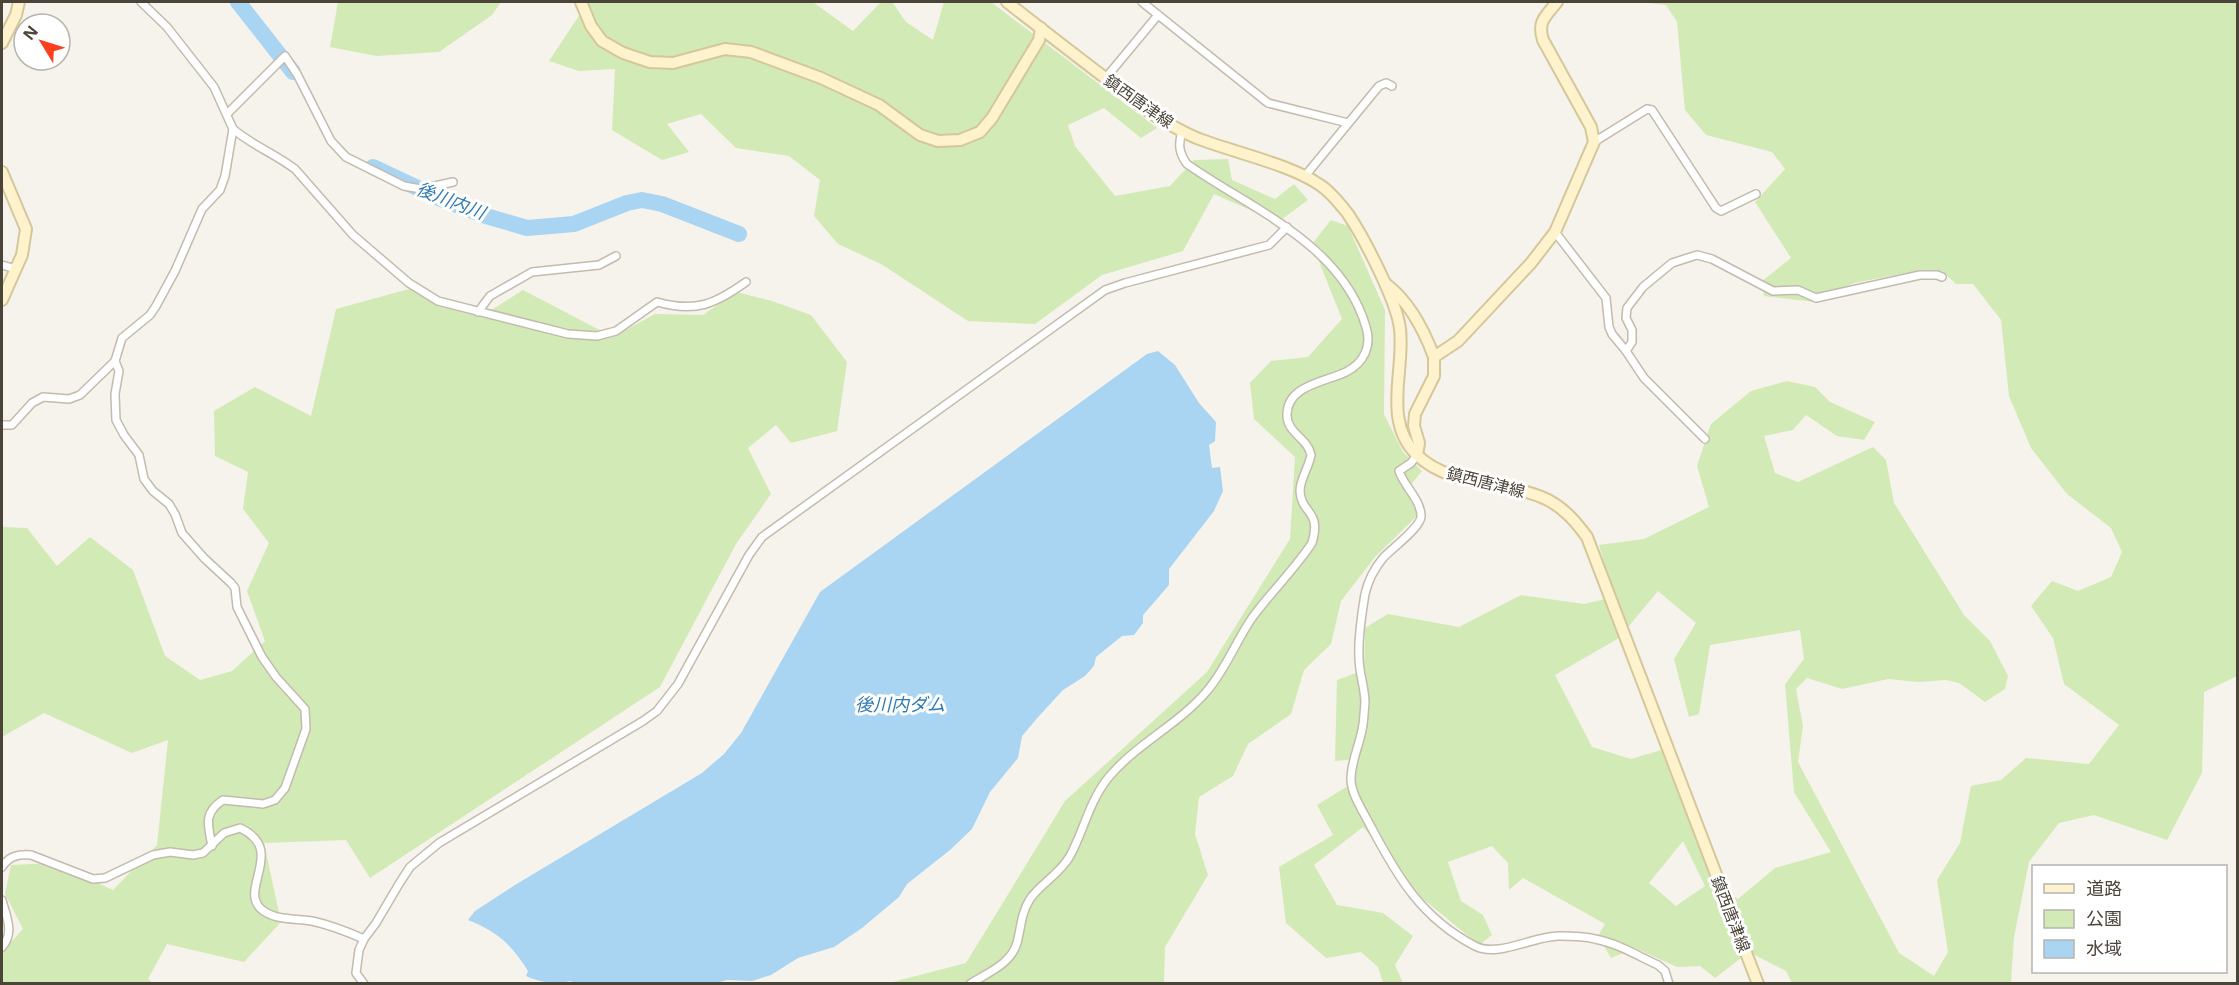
<svg xmlns="http://www.w3.org/2000/svg" width="2239" height="985" viewBox="0 0 2239 985" font-family="'Open Sans','Noto Sans JP',sans-serif">
  <rect width="100%" height="100%" fill="#f6f3ec"/>
  <g fill="#d2eab5" fill-rule="evenodd">
    <polygon points="338,2 501,2 492,15 439,52 376,56 330,47"/>
    <polygon points="588,2 813,2 853,31 881,2 892,2 906,22 933,40 944,2 991,2 1157,128 1141,138 1104,108 1068,125 1075,146 1115,196 1170,186 1194,160 1228,159 1232,180 1275,199 1294,184 1308,200 1278,222 1214,194 1183,251 1102,275 1035,324 968,321 881,264 838,244 814,216 820,180 789,156 736,148 701,114 667,124 689,152 662,160 612,130 615,69 579,71 549,61"/>
    <path d="M1640 2H2237V676L2204 692 2202 773 2167 840 2094 815 2059 823 2029 862 2014 937 2011 983H1792L1786 971 1749 952 1715 978 1700 966 1677 967 1635 948 1611 958 1598 936 1605 924 1523 878 1509 890 1508 863 1492 846 1448 862 1461 901 1483 915 1492 935 1479 945 1422 898 1363 827 1314 865 1337 905 1383 913 1413 936 1395 965 1403 983H1383L1378 967 1361 952 1326 958 1286 923 1279 867 1333 835 1317 805 1356 781V759L1335 761 1337 680 1364 670 1365 628 1388 614 1459 627 1521 595 1584 604 1614 597 1599 545 1644 539 1709 507 1697 466 1711 424 1751 391 1787 381 1815 387 1830 402 1875 422 1864 440 1837 436 1806 415 1793 430 1764 436 1775 473 1798 482 1873 447 1886 460 1894 503 1964 615 1990 641 2008 676 2005 689 1985 702 1959 683 1946 680 1918 682 1888 679 1842 689 1807 678 1796 689 1803 726 1798 762 1899 953 1934 976 1948 952 1937 880 1960 843 1971 786 2001 780 2026 758 2089 764 2119 725 2064 684 2053 638 2031 606 2052 581 2078 591 2111 577 2122 552 2111 528 2067 494 2031 448 2009 396 2001 320 1973 284H1956L1942 271H1917L1854 283 1815 302 1764 296 1762 281 1791 258 1755 202 1785 169 1772 152 1706 135 1685 110 1677 22 1666 5ZM1658 591 1696 623 1674 659 1689 717 1699 714 1710 645 1800 630 1804 659 1785 684 1794 792 1831 852 1775 868 1738 899 1713 883 1661 750 1631 759 1592 747 1555 675 1619 638ZM1683 841 1705 886 1676 906 1649 883Z"/>
    <polygon points="1331,220 1348,226 1385,310 1384,414 1403,452 1422,471 1406,491 1418,515 1375,557 1341,601 1331,644 1304,670 1291,714 1248,744 1233,776 1199,797 1195,834 1208,875 1165,947 1164,983 885,984 966,963 1065,801 1207,672 1290,539 1295,457 1254,419 1250,383 1271,361 1308,357 1342,319 1312,244"/>
    <polygon points="409,289 482,316 523,290 613,337 655,314 703,315 736,292 772,301 811,315 847,362 837,431 791,443 776,425 748,448 771,494 736,544 660,687 370,878 346,840 264,843 281,922 244,962 167,944 148,979 153,983 2,984 2,952 23,929 5,894 11,865 54,863 113,890 157,845 168,740 132,753 44,713 2,737 2,527 27,528 57,566 90,537 133,570 165,656 200,680 232,671 265,641 247,591 269,543 243,509 248,472 215,456 214,411 255,387 311,416 336,309"/>
  </g>
  <path fill="#a9d4f2" d="M1158 351 1175 365 1199 403 1216 422 1215 441 1209 445 1212 468 1220 467 1223 491 1214 511 1169 569V585L1143 615V623L1134 635 1122 636 1096 657 1094 666 1085 676 1063 690 1039 716 1022 736 1018 758 990 792 972 829 950 850 907 884 899 897 862 928 834 947 798 958 771 975 752 981 727 980 716 983 577 984 570 981C558 985 538 982 526 976L528 971C511 944 498 932 468 920L475 911 515 885 702 773 724 754 741 733 820 592 1147 354Z"/>
  <g fill="none" stroke-linecap="round" stroke-linejoin="round">
    <g stroke="#a9d4f2" stroke-width="16">
      <polyline points="238,2 293,72"/>
      <polyline points="373,167 441,199 486,216 527,228 574,224 627,203 642,200 662,204 739,234"/>
    </g>
    <g stroke="#c2bbae" stroke-width="10">
      <g id="street">
        <polyline points="1142,2 1268,103 1348,123"/>
        <polyline points="1109,74 1158,15"/>
        <polyline points="227,114 285,56 297,74 331,141 346,157 404,186 421,189 453,182"/>
        <path d="M233 129C252 145 275 154 295 169L353 235 409 283 438 301 568 334 597 336 616 331 657 302C696 313 715 304 746 282"/>
        <polyline points="1594,142 1647,109 1652,110 1716,208 1721,211 1756,194"/>
        <polyline points="1305,176 1379,86 1386,83 1392,86"/>
        <polyline points="1555,232 1606,298 1609,327 1612,334 1626,351 1644,378 1705,439"/>
        <polyline points="2,265 16,269"/>
        <polyline points="478,312 490,296 532,272 599,265 616,256"/>
        <polyline points="1626,351 1632,342 1632,330 1626,318 1627,308 1643,287 1672,263 1697,255 1712,259 1773,291 1798,290 1816,298 1920,275 1937,275 1942,277"/>
        <path d="M115 361 119 371 115 394 116 420 124 435 139 455 144 479 153 491 169 504 175 514 182 533 204 558 231 583 235 588 237 607 262 657 276 677 305 709 306 729 285 788 275 800 263 804 223 800C203 813 208 825 212 846"/>
        <polyline points="2,425 12,425 32,403 43,397 69,399 80,395 115,361 122,338 150,315 156,306 175,271 202,209 220,190 225,176 233,129 214,87 167,27 141,2"/>
        <path d="M1417 455 1411 463 1399 471C1404 486 1420 499 1421 515 1423 526 1391 549 1383 558 1374 569 1368 581 1365 594 1362 612 1358 640 1359 658 1359 673 1365 688 1365 703 1364 712 1364 721 1362 730 1359 746 1351 762 1351 779 1351 794 1363 811 1370 825 1397 876 1421 918 1475 946 1498 958 1533 936 1559 936 1571 936 1584 936 1595 939 1617 943 1638 956 1658 965L1665 971 1669 984"/>
        <path d="M2 867C9 856 18 854 31 855L93 879 105 878 153 855 170 852 193 855 203 853 224 833 240 828C286 849 240 888 260 908 273 921 296 918 312 921 330 925 348 932 364 939"/>
        <path d="M2 900C6 916 15 933 2 947"/>
        <polyline points="364,984 356,973 359,950 364,939 376,923 399,884 410,867 439,843 643,721 657,711 678,684 749,555 762,537 1105,290 1125,283 1269,245 1287,227"/>
        <path d="M970 984C987 973 1011 964 1017 943 1021 928 1021 913 1030 899 1041 883 1060 874 1070 856 1084 830 1089 802 1108 778 1136 744 1178 725 1207 691 1226 669 1236 641 1252 618 1271 592 1294 570 1312 543 1322 510 1301 514 1300 491 1300 479 1309 467 1311 455 1308 438 1286 433 1287 414 1288 385 1325 382 1346 372 1364 363 1372 346 1366 327 1342 244 1251 209 1187 164 1179 153 1178 145 1182 131"/>
      </g>
    </g>
    <g stroke="#d6c79b" stroke-width="14">
      <g id="secondary">
        <polyline points="581,2 591,26 602,41 623,53 650,62 673,63 725,49 751,52 821,78 879,105 920,135 938,141 960,140 980,132 992,118 1039,40 1041,28"/>
        <path d="M1007 2C1039 27 1071 52 1104 77 1120 89 1136 104 1154 115 1169 124 1185 134 1202 140 1237 153 1291 165 1320 185 1331 192 1340 204 1348 214 1364 238 1397 301 1400 329 1405 371 1382 421 1417 455 1451 488 1507 480 1548 500 1565 509 1576 522 1587 537L1758 984"/>
        <polyline points="2,43 16,15 19,2"/>
        <polyline points="2,172 26,229 22,255 2,300"/>
        <path d="M1386 284C1410 302 1424 330 1434 357"/>
        <path d="M1417 455 1419 443 1414 426 1415 414 1434 376V357L1458 341 1531 263 1555 232 1594 142 1591 127 1543 40C1537 21 1546 16 1557 2"/>
      </g>
    </g>
    <use href="#street" stroke="#fff" stroke-width="7"/>
    <use href="#secondary" stroke="#fff3cd" stroke-width="10"/>
  </g>
  <g text-anchor="middle" dominant-baseline="central" stroke-width="6" stroke-linejoin="round" paint-order="stroke">
    <g font-size="16" fill="#4b4439" stroke="#fff">
      <text transform="translate(1139 101) rotate(35)">鎮西唐津線</text>
      <text transform="translate(1486 482) rotate(14)">鎮西唐津線</text>
      <text transform="translate(1731 914) rotate(69)">鎮西唐津線</text>
    </g>
    <g font-size="18" font-style="italic" fill="#2e7ab2" stroke="#fff">
      <text transform="translate(451 200) rotate(21)">後川内川</text>
      <text x="900" y="704">後川内ダム</text>
    </g>
  </g>
  <rect width="2239" height="985" fill="none" stroke="#4b4439" stroke-width="6"/>
  <rect x="2032" y="865" width="195" height="108" fill="#ffffff" stroke="#b7b4b0" stroke-width="1.5"/>
  <rect x="2044" y="884" width="30" height="9" fill="#fff3cd" stroke="#b7b4b0" stroke-width="1.5"/>
  <text x="2086" y="895" font-size="18" fill="#4b4439">道路</text>
  <rect x="2044" y="910" width="30" height="18" fill="#d2eab5" stroke="#b7b4b0" stroke-width="1.5"/>
  <text x="2086" y="925" font-size="18" fill="#4b4439">公園</text>
  <rect x="2044" y="940" width="30" height="18" fill="#a9d4f2" stroke="#b7b4b0" stroke-width="1.5"/>
  <text x="2086" y="955" font-size="18" fill="#4b4439">水域</text>
  <g transform="translate(42 42) rotate(308)"><circle r="28" fill="#ffffff" stroke="#b7b4b0" stroke-width="1.5"/>
  <path d="M0-4.5L10 22L0 15L-10 22Z" fill="#fc3f1d"/>
  <text y="-9" font-size="16" font-weight="bold" text-anchor="middle" fill="#4b4439">N</text>
  </g>
</svg>
